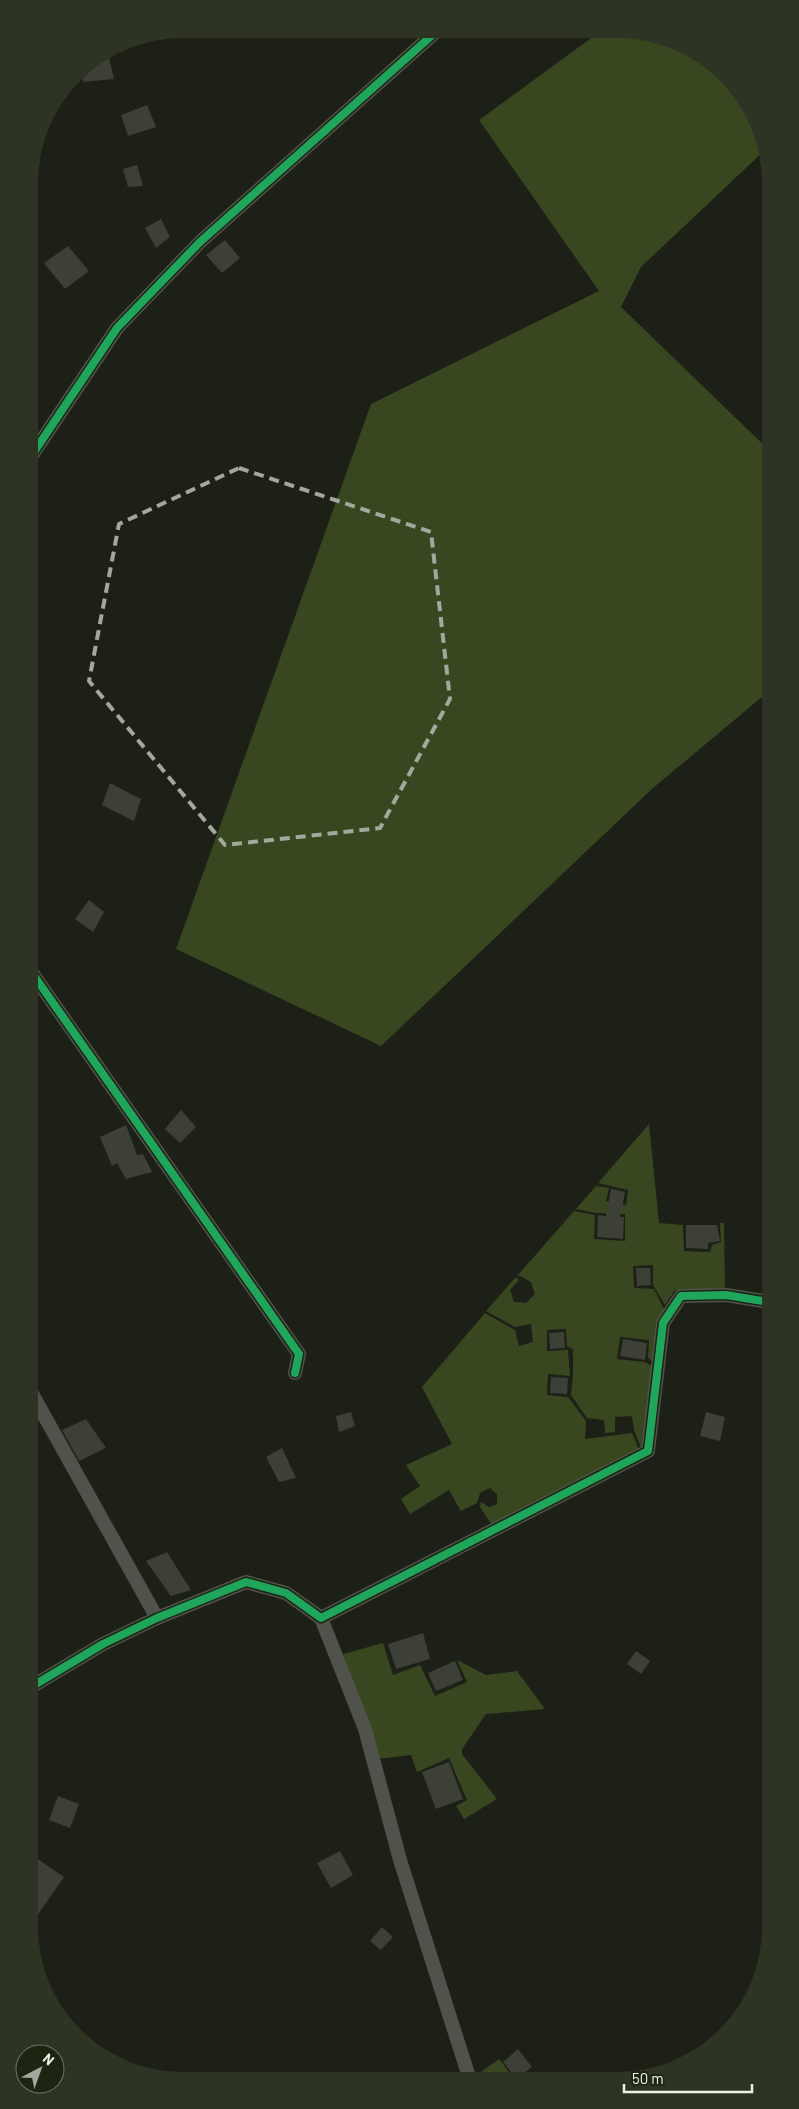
<svg xmlns="http://www.w3.org/2000/svg" width="799" height="2109" viewBox="0 0 799 2109" font-family="Barlow,sans-serif">
  <rect width="100%" height="100%" fill="#1c2016"/>
  <g fill="#394721">
    <polygon points="601,31 647,32 693,49 725,74 750,106 766,149 641,267 621,307 768,449 768,692 653,788 381,1046 176,949 371,404 599,291 479,120"/>
    <polygon points="649,1124 659,1223 683,1225 684,1251 710,1252 712,1245 721,1242 720,1223 724,1223 725,1289 675,1290 665,1305 653,1285 653,1265 633,1266 634,1288 654,1289 664,1309 655,1363 648,1358 649,1340 620,1337 617,1359 645,1362 654,1367 641,1448 634,1430 632,1416 615,1417 615,1432 605,1433 604,1420 587,1418 571,1395 573,1374 573,1349 567,1346 566,1329 547,1330 547,1351 568,1350 570,1376 548,1374 547,1395 568,1397 586,1421 585,1439 632,1433 641,1454 495,1530 480,1507 481,1502 489,1507 497,1504 497,1494 490,1488 480,1493 477,1503 461,1511 449,1490 410,1514 401,1499 420,1486 406,1465 452,1444 422,1387 485,1313 515,1330 519,1346 533,1342 531,1324 515,1327 486,1311 516,1277 519,1280 510,1290 514,1302 526,1303 535,1294 531,1282 518,1275 574,1211 595,1215 594,1239 625,1241 625,1214 596,1213 576,1209 596,1186 609,1188 606,1201 626,1205 628,1190 598,1183"/>
    <polygon points="383,1643 393,1675 420,1665 435,1696 467,1682 457,1660 486,1675 517,1671 545,1709 486,1714 462,1749 462,1754 497,1799 464,1819 456,1806 467,1800 449,1758 417,1772 411,1755 377,1759 343,1654"/>
    <polygon points="499,2059 513,2077 478,2077 478,2074"/>
  </g>
  <g fill="#3c4037">
    <polygon points="109,58 114,79 83,82 81,67 93,59"/>
    <polygon points="147,105 156,127 128,136 121,115"/>
    <polygon points="137,165 143,186 128,187 123,169"/>
    <polygon points="161,219 170,237 156,248 145,228"/>
    <polygon points="225,240 240,258 222,273 206,255"/>
    <polygon points="68,246 89,271 65,289 44,263"/>
    <polygon points="110,783 141,799 134,821 102,805"/>
    <polygon points="89,900 104,912 93,932 75,919"/>
    <polygon points="181,1110 196,1127 180,1143 165,1129"/>
    <polygon points="126,1125 137,1155 143,1154 152,1172 126,1179 117,1163 112,1166 100,1137"/>
    <polygon points="611,1189 625,1192 620,1217 624,1217 623,1239 597,1237 598,1215 606,1216"/>
    <polygon points="686,1225 717,1225 720,1241 708,1243 708,1249 686,1248"/>
    <polygon points="636,1268 650,1268 651,1285 637,1286"/>
    <polygon points="564,1332 565,1348 550,1349 549,1333"/>
    <polygon points="623,1339 647,1343 645,1360 620,1356"/>
    <polygon points="551,1377 568,1378 567,1394 550,1393"/>
    <polygon points="351,1412 355,1426 339,1432 336,1416"/>
    <polygon points="706,1412 725,1417 720,1441 700,1436"/>
    <polygon points="86,1419 106,1448 79,1461 62,1430"/>
    <polygon points="282,1448 296,1478 279,1482 266,1457"/>
    <polygon points="167,1552 191,1590 171,1596 146,1561"/>
    <polygon points="423,1633 430,1659 396,1669 388,1644"/>
    <polygon points="636,1651 650,1661 641,1674 627,1664"/>
    <polygon points="455,1661 463,1680 436,1691 428,1673"/>
    <polygon points="449,1762 463,1799 436,1809 422,1772"/>
    <polygon points="58,1796 79,1804 70,1828 49,1820"/>
    <polygon points="340,1851 353,1875 331,1888 317,1863"/>
    <polygon points="32,1855 64,1877 32,1923"/>
    <polygon points="382,1927 393,1937 381,1950 370,1941"/>
    <polygon points="518,2049 532,2067 519,2077 515,2077 503,2062"/>
  </g>
  <g fill="none" stroke-linecap="round" stroke-linejoin="round">
    <g stroke="#50534b" stroke-width="14">
      <polyline points="30,458 117,328 200,242 438,30"/>
      <polyline points="30,970 299,1354 295,1373"/>
      <polyline points="31,1392 157,1618"/>
      <polyline points="321,1618 365,1729 400,1860 469,2077"/>
      <polyline points="31,1687 103,1644 157,1618 246,1582 286,1593 321,1618 648,1451 663,1323 681,1296 726,1295 769,1302"/>
    </g>
    <g stroke="#1d2412" stroke-width="11">
      <g id="cycleway">
        <polyline points="30,458 117,328 200,242 438,30"/>
        <polyline points="30,970 299,1354 295,1373"/>
        <polyline points="31,1687 103,1644 157,1618 246,1582 286,1593 321,1618 648,1451 663,1323 681,1296 726,1295 769,1302"/>
      </g>
    </g>
    <use href="#cycleway" stroke="#20a55d" stroke-width="8"/>
  </g>
  <path fill="none" stroke="#a3a89d" stroke-width="4" stroke-dasharray="10 6" stroke-linejoin="round" d="M239 468 431 532 450 699 380 828 225 845 89 681 119 524Z"/>
  <path d="M0 0H799V2109H0ZM183 38H617A145 145 0 0 1 762 183V1927A145 145 0 0 1 617 2072H183A145 145 0 0 1 38 1927V183A145 145 0 0 1 183 38Z" fill="#2e3423" fill-rule="evenodd"/>
  <g transform="translate(40 2069) rotate(41)"><circle r="24" fill="#1d2412" stroke="#707667"/>
  <path d="M0-4L9 19L0 12L-9 19Z" fill="#a3a89d"/>
  <text y="-8" font-size="14" font-weight="bold" text-anchor="middle" fill="#ecf2e6">N</text>
  </g>
  <path d="M624 2084v8h128v-8" fill="none" stroke="#ecf2e6" stroke-width="2.5"/>
  <text x="632" y="2084" font-size="15" fill="#ecf2e6" stroke="#1d2412" stroke-width="4" paint-order="stroke">50 m</text>
</svg>
